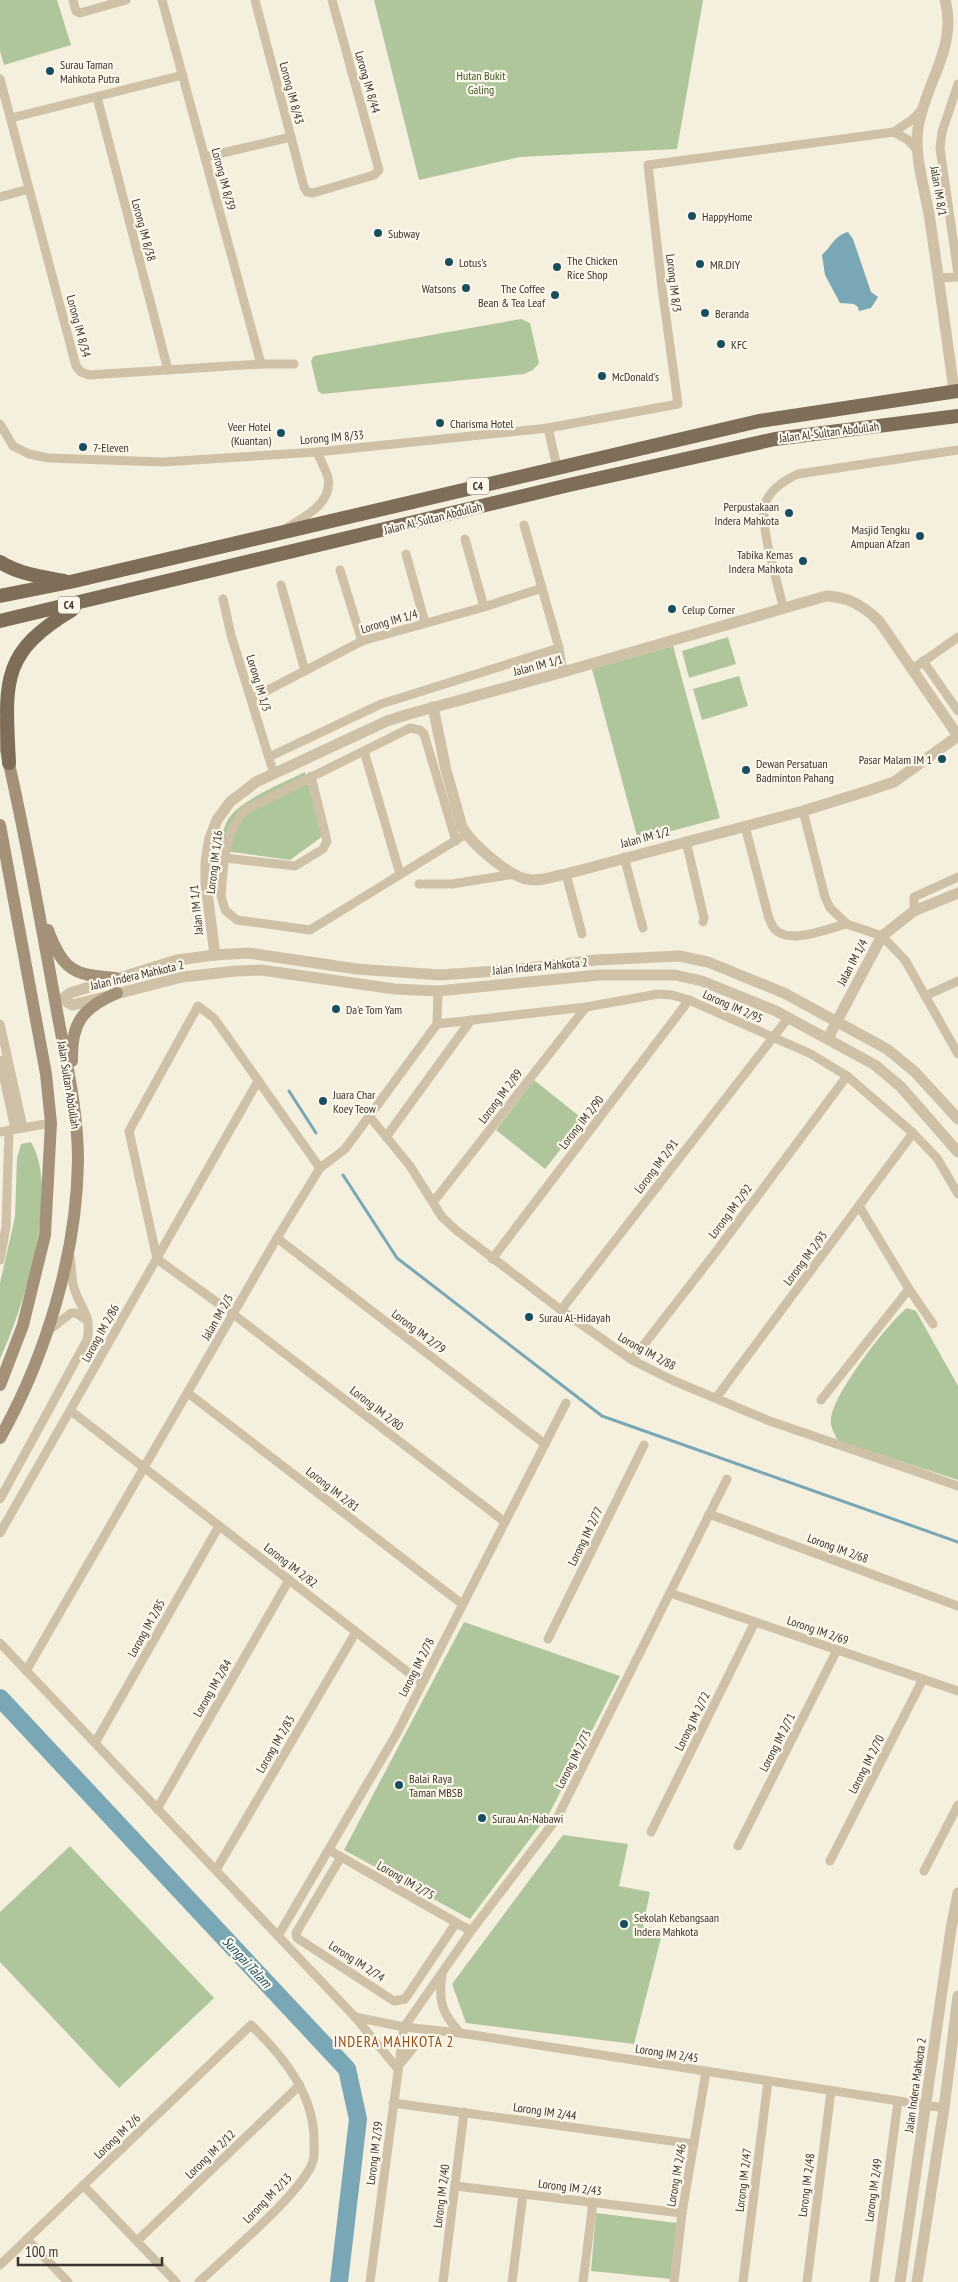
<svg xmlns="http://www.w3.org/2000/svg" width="958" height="2282" viewBox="0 0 958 2282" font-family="'PT Sans Narrow',sans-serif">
  <rect width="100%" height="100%" fill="#f5efde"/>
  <g fill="#afc69c">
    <polygon points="0,0 57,0 71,45 4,65 0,51"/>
    <polygon points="374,0 703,0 677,149 520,157 419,180"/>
    <polygon points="521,319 530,323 539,363 533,370 524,374 322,394 318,391 311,361 314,356"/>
    <polygon points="728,637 736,664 689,678 682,651"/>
    <polygon points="673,646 720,818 638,840 592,669"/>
    <polygon points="739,676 748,706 702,720 693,689"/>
    <path d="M305 772 323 836 290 860 217 850C221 838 224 823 232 814 249 796 283 783 305 772Z"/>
    <polygon points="534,1080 584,1120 545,1169 496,1130"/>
    <path d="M31 1142C61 1193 23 1308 0 1359V1283L15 1217 17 1158 21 1144Z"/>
    <path d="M907 1308 916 1311 958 1386V1480L838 1441C835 1434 830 1428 831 1419 833 1394 887 1324 907 1308Z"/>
    <polygon points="464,1622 620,1676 550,1812 470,1919 344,1850"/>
    <polygon points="563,1835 628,1844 619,1886 650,1892 643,1926 663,1930 634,2044 466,2023 452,1984"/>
    <polygon points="70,1846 214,1998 119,2088 0,1962 0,1912"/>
    <polygon points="596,2213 677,2223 671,2279 591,2271"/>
  </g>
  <path fill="#79a7b5" d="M848 232 853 239 871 292 878 297 871 308 859 311 858 307 854 304 840 303 825 275 822 255C832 246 834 236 848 232Z"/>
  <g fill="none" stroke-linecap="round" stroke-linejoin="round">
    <g stroke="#79a7b5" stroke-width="3">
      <polyline points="289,1091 316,1133"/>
      <polyline points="343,1175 397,1258 602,1416 958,1542"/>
    </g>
    <polyline stroke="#79a7b5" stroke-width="18" points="0,1698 347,2069 358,2119 339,2282"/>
    <g stroke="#cfc1a8" stroke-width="9">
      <polyline points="73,0 76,11 80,13 126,0"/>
      <polyline points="162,0 261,364"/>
      <polyline points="255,0 304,187 307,192 313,193 374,175 379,170 332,0"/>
      <polyline points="0,79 76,366 81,372 89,375 261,364 294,364"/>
      <polyline points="958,84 942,132 940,148 958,274"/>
      <polyline points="97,97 168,370"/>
      <polyline points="11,118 183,75"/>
      <polyline points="894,132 908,140 918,151"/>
      <polyline points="205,157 291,137"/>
      <polyline points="0,197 29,189"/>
      <polyline points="938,278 958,277"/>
      <polyline points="0,424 13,446 29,454 48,458 163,462 317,452 548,428 678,404 662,288 648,165 894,132 913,119 922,109"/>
      <polyline points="548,428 557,467"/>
      <polyline points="524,525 559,648 563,672"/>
      <path d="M288 527C305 517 333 502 328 478 326 469 320 460 317 452"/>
      <polyline points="465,539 484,607"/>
      <polyline points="406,554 425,623"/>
      <polyline points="340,570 362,641"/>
      <polyline points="281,585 305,671"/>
      <polyline points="223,599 231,635 274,774"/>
      <path d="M783 607C778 583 759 525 765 504 770 489 785 480 798 474L958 450"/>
      <polyline points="923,661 958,711"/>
      <polyline points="913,669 958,637"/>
      <polyline points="251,699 362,641 484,607 542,588"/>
      <polyline points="364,751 400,874"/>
      <polyline points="269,757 381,704 559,648"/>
      <polyline points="803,811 825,897 830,908 847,924 882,936 905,960 958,1054"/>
      <path d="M745 826 768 915C770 921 772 928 778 932 796 943 828 928 847 924"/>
      <path d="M456 841 424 734 420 730 410 728 245 810C223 833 224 866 221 896L225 910 237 920 310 930 466 834"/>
      <polyline points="686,841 704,918 703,922"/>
      <polyline points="624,857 643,928"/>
      <polyline points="225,858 295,866 323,849 327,841 311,776"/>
      <polyline points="566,874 582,934"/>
      <polyline points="419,884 452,884 515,874"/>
      <polyline points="914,911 914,897 958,877"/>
      <polyline points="925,996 958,981"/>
      <polyline points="0,1024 23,1127"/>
      <polyline points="437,1024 586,1007 658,994 672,995 689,1000 811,1054 847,1076 913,1133 937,1158 958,1194"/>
      <polyline points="0,1060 15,1129"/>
      <polyline points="370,1117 410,1166 442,1217 456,1230 561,1310 632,1360 672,1380 767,1420 958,1486"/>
      <polyline points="0,1132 51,1123"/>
      <polyline points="386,1137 471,1020"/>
      <polyline points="434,1201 586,1007"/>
      <polyline points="859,1206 909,1289 933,1324"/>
      <polyline points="277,1238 545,1444"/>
      <polyline points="157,1259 129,1131 198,1006 214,1018 320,1168"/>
      <polyline points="157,1259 233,1314 505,1522"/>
      <polyline points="492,1259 689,1000"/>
      <polyline points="0,1260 6,1227 9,1130"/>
      <polyline points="561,1310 789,1017"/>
      <polyline points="48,1331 71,1313 76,1313 88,1321"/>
      <polyline points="632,1360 715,1253 847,1076"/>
      <polyline points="188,1393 462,1604"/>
      <polyline points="716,1398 913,1133"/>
      <polyline points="821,1400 909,1289"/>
      <polyline points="71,1411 422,1683"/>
      <path d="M0 1499 87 1340C93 1313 78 1307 73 1284 71 1274 72 1263 69 1253"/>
      <polyline points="709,1514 958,1606"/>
      <polyline points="0,1533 258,1081"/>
      <polyline points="670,1593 958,1691"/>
      <polyline points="548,1639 644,1445"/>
      <polyline points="0,1643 355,2017 397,2068"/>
      <polyline points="26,1671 277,1238 320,1168 345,1149 437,1024 438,991"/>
      <polyline points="95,1743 219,1526"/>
      <polyline points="157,1809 289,1580"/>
      <polyline points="651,1832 755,1622"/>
      <polyline points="738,1846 837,1650"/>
      <polyline points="329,1850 471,1931"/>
      <polyline points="341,1857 296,1933 297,1938 394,2001 405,1999 456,1923"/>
      <polyline points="830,1861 923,1679"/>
      <polyline points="216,1870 356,1632"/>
      <polyline points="924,1871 958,1805"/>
      <polyline points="278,1936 397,1733 566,1403"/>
      <path d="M442 1975C438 2002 442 2013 460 2033"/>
      <polyline points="355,2017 404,2027 460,2033 944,2108"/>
      <polyline points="400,2064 419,2041 436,2033"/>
      <polyline points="393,2103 694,2144"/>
      <polyline points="83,2185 176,2282"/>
      <polyline points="455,2186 682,2213"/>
      <polyline points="27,2239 68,2282"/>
      <polyline points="137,2241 300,2085"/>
      <path d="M0 2265 251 2025C283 2056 315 2095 314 2142 314 2148 315 2155 313 2161 305 2190 224 2258 199 2282"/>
      <polyline points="370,2282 404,2027 471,1931 557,1818 727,1479"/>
      <polyline points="443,2282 464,2112"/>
      <polyline points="512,2282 523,2194"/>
      <polyline points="583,2282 593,2202"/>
      <polyline points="674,2282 682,2213 706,2072"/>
      <polyline points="743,2282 768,2081"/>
      <polyline points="807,2282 831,2091"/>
      <polyline points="874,2282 898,2101"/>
    </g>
    <g stroke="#cfc1a8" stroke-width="11">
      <path d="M945 0C958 47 925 83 918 128 914 156 924 186 929 214 938 273 946 332 954 391"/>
      <path d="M433 707 446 770 462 827C471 843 508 876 527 879 539 882 554 876 566 874L803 811 867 791 894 782 958 736"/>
      <path d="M215 955 206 885V862L210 838 217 820 230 802 256 782 387 721 409 714 563 672 826 596C849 597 862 605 879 621L958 736"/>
      <polyline points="828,1038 882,936 914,911 958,893"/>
      <polyline points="958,1119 915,1072 887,1049 784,993 708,962 679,956 596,960 510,970 440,975 357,969 248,953 215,955 177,960 70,993 65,997 67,1002 73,1005 182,977 236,971 261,970 395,989 438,991 599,975 675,975 702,981 776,1011 875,1065 901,1087 958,1152"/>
      <polyline points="900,2282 951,1929 958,1893"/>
      <polyline points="917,2282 944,2108 958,1996"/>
    </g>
    <g stroke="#a39179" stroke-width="12">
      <path d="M0 724C22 817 39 912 56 1006 65 1057 78 1108 78 1160 77 1254 46 1356 0 1438"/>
      <polyline points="0,825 46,1074 51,1123 45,1235 23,1325 0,1385"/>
      <path d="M48 930C63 971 74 975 115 978"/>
      <path d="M72 1061C71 1023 82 1008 117 993"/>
    </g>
    <g stroke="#7e6d58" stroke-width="14">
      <path d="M0 562C19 574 42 577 64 581"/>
      <polyline points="0,596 70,582 759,421 958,391"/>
      <polyline points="0,621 569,485 775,439 958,416"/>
      <path d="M9 763C5 682 0 653 72 610"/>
    </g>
  </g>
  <g fill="#194e61" stroke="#fcf7eb" stroke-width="2">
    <circle cx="50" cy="71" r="5"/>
    <circle cx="692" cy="216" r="5"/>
    <circle cx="378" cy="233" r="5"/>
    <circle cx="449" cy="262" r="5"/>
    <circle cx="700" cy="264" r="5"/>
    <circle cx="557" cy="267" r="5"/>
    <circle cx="466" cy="288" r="5"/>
    <circle cx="555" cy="295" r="5"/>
    <circle cx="705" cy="313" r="5"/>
    <circle cx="721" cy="344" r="5"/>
    <circle cx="602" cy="376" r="5"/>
    <circle cx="440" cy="423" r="5"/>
    <circle cx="281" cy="433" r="5"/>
    <circle cx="83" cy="447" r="5"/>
    <circle cx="789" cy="513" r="5"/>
    <circle cx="920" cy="536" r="5"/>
    <circle cx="803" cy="561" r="5"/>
    <circle cx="672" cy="609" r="5"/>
    <circle cx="942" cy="759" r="5"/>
    <circle cx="746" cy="770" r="5"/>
    <circle cx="336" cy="1009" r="5"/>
    <circle cx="323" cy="1101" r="5"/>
    <circle cx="529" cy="1317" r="5"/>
    <circle cx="399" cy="1785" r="5"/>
    <circle cx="482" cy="1818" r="5"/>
    <circle cx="624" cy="1924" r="5"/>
  </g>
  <g text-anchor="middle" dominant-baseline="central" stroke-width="4.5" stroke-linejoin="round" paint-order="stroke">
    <g fill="#fcf7eb" stroke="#756d63" stroke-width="1">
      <rect x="467" y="477.5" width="22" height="17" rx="4"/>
      <rect x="58" y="596.5" width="22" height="17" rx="4"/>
    </g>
    <g font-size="11" font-weight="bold" fill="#3b3229">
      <text x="478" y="486">C4</text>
      <text x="69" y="605">C4</text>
    </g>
    <g font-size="12" fill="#3b3229" stroke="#fcf7eb" text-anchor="start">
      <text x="60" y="64">Surau Taman<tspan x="60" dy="14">Mahkota Putra</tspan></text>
      <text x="702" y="216">HappyHome</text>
      <text x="388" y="233">Subway</text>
      <text x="567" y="260">The Chicken<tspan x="567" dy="14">Rice Shop</tspan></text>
      <text x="459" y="262">Lotus's</text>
      <text x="710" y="264">MR.DIY</text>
      <text x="456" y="288" text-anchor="end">Watsons</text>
      <text x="545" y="288" text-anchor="end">The Coffee<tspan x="545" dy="14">Bean &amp; Tea Leaf</tspan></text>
      <text x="715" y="313">Beranda</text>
      <text x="731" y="344">KFC</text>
      <text x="612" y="376">McDonald's</text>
      <text x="450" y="423">Charisma Hotel</text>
      <text x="271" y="426" text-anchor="end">Veer Hotel<tspan x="271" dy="14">(Kuantan)</tspan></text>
      <text x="93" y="447">7-Eleven</text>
      <text x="779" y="506" text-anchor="end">Perpustakaan<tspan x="779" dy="14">Indera Mahkota</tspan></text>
      <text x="910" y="529" text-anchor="end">Masjid Tengku<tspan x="910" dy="14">Ampuan Afzan</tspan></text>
      <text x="793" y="554" text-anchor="end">Tabika Kemas<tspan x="793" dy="14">Indera Mahkota</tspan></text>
      <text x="682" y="609">Celup Corner</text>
      <text x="932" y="759" text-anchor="end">Pasar Malam IM 1</text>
      <text x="756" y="763">Dewan Persatuan<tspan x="756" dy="14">Badminton Pahang</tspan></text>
      <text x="346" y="1009">Da'e Tom Yam</text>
      <text x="333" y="1094">Juara Char<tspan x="333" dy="14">Koey Teow</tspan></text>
      <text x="539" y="1317">Surau Al-Hidayah</text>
      <text x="409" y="1778">Balai Raya<tspan x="409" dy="14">Taman MBSB</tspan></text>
      <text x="492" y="1818">Surau An-Nabawi</text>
      <text x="634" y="1917">Sekolah Kebangsaan<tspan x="634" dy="14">Indera Mahkota</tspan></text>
    </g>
    <g font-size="12" fill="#405c2a" stroke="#fcf7eb">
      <text x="481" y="75">Hutan Bukit<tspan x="481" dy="14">Galing</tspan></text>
    </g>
    <g font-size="12" fill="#3b3229" stroke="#fcf7eb">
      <text transform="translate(368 82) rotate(74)">Lorong IM 8/44</text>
      <text transform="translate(292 93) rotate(75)">Lorong IM 8/43</text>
      <text transform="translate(224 179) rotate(75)">Lorong IM 8/39</text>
      <text transform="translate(939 191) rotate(80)">Jalan IM 8/1</text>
      <text transform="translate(144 230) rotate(75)">Lorong IM 8/38</text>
      <text transform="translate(674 283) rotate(83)">Lorong IM 8/3</text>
      <text transform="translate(79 326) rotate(75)">Lorong IM 8/34</text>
      <text transform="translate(829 432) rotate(-7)">Jalan Al-Sultan Abdullah</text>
      <text transform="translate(332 437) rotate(-5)">Lorong IM 8/33</text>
      <text transform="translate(433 518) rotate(-14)">Jalan Al-Sultan Abdullah</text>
      <text transform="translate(389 621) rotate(-16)">Lorong IM 1/4</text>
      <text transform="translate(538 665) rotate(-15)">Jalan IM 1/1</text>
      <text transform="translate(259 683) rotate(73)">Lorong IM 1/3</text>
      <text transform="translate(645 837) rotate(-15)">Jalan IM 1/2</text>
      <text transform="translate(214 862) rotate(-83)">Lorong IM 1/16</text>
      <text transform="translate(196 910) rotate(-96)">Jalan IM 1/1</text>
      <text transform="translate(852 962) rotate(-62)">Jalan IM 1/4</text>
      <text transform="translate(540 966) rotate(-5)">Jalan Indera Mahkota 2</text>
      <text transform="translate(137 975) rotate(-13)">Jalan Indera Mahkota 2</text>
      <text transform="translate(733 1006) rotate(24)">Lorong IM 2/95</text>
      <text transform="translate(69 1085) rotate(81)">Jalan Sultan Abdullah</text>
      <text transform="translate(500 1096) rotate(-53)">Lorong IM 2/89</text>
      <text transform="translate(581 1122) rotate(-52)">Lorong IM 2/90</text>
      <text transform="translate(656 1166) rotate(-53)">Lorong IM 2/91</text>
      <text transform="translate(730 1211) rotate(-53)">Lorong IM 2/92</text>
      <text transform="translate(805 1258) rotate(-53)">Lorong IM 2/93</text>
      <text transform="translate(217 1317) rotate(-60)">Jalan IM 2/3</text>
      <text transform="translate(419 1331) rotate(37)">Lorong IM 2/79</text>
      <text transform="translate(100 1333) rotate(-61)">Lorong IM 2/86</text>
      <text transform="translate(647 1351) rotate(29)">Lorong IM 2/88</text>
      <text transform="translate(377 1408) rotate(38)">Lorong IM 2/80</text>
      <text transform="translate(333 1489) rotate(38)">Lorong IM 2/81</text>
      <text transform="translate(585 1536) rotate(-64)">Lorong IM 2/77</text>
      <text transform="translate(838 1548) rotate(20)">Lorong IM 2/68</text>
      <text transform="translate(291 1565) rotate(38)">Lorong IM 2/82</text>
      <text transform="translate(146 1628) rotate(-61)">Lorong IM 2/85</text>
      <text transform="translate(818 1630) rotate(19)">Lorong IM 2/69</text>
      <text transform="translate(416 1667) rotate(-63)">Lorong IM 2/78</text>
      <text transform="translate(212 1688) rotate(-60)">Lorong IM 2/84</text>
      <text transform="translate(692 1721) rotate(-64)">Lorong IM 2/72</text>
      <text transform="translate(777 1742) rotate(-63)">Lorong IM 2/71</text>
      <text transform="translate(275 1744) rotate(-60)">Lorong IM 2/83</text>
      <text transform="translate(573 1759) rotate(-63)">Lorong IM 2/73</text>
      <text transform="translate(866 1764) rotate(-63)">Lorong IM 2/70</text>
      <text transform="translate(406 1880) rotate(30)">Lorong IM 2/75</text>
      <text transform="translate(357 1961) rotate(33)">Lorong IM 2/74</text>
      <text transform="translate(667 2053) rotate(9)">Lorong IM 2/45</text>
      <text transform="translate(915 2085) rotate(-82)">Jalan Indera Mahkota 2</text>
      <text transform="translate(545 2111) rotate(8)">Lorong IM 2/44</text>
      <text transform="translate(117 2136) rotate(-44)">Lorong IM 2/6</text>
      <text transform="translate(374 2153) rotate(-83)">Lorong IM 2/39</text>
      <text transform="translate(210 2154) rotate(-44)">Lorong IM 2/12</text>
      <text transform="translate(676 2175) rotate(-80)">Lorong IM 2/46</text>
      <text transform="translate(743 2180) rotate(-83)">Lorong IM 2/47</text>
      <text transform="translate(806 2185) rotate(-83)">Lorong IM 2/48</text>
      <text transform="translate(570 2187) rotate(7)">Lorong IM 2/43</text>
      <text transform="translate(873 2190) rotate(-82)">Lorong IM 2/49</text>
      <text transform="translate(441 2196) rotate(-83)">Lorong IM 2/40</text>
      <text transform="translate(267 2198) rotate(-46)">Lorong IM 2/13</text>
    </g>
    <g font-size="14" font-style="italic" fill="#194e61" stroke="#fcf7eb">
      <text transform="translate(247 1962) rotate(47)">Sungai Talam</text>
    </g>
    <g font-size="15" letter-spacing="1" fill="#934e19" stroke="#fcf7eb">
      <text x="394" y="2041">INDERA MAHKOTA 2</text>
    </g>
  </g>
  <path d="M18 2257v8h144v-8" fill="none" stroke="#3b3229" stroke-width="2.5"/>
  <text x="25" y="2257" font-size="15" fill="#3b3229" stroke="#fcf7eb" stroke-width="4" paint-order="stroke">100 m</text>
</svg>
